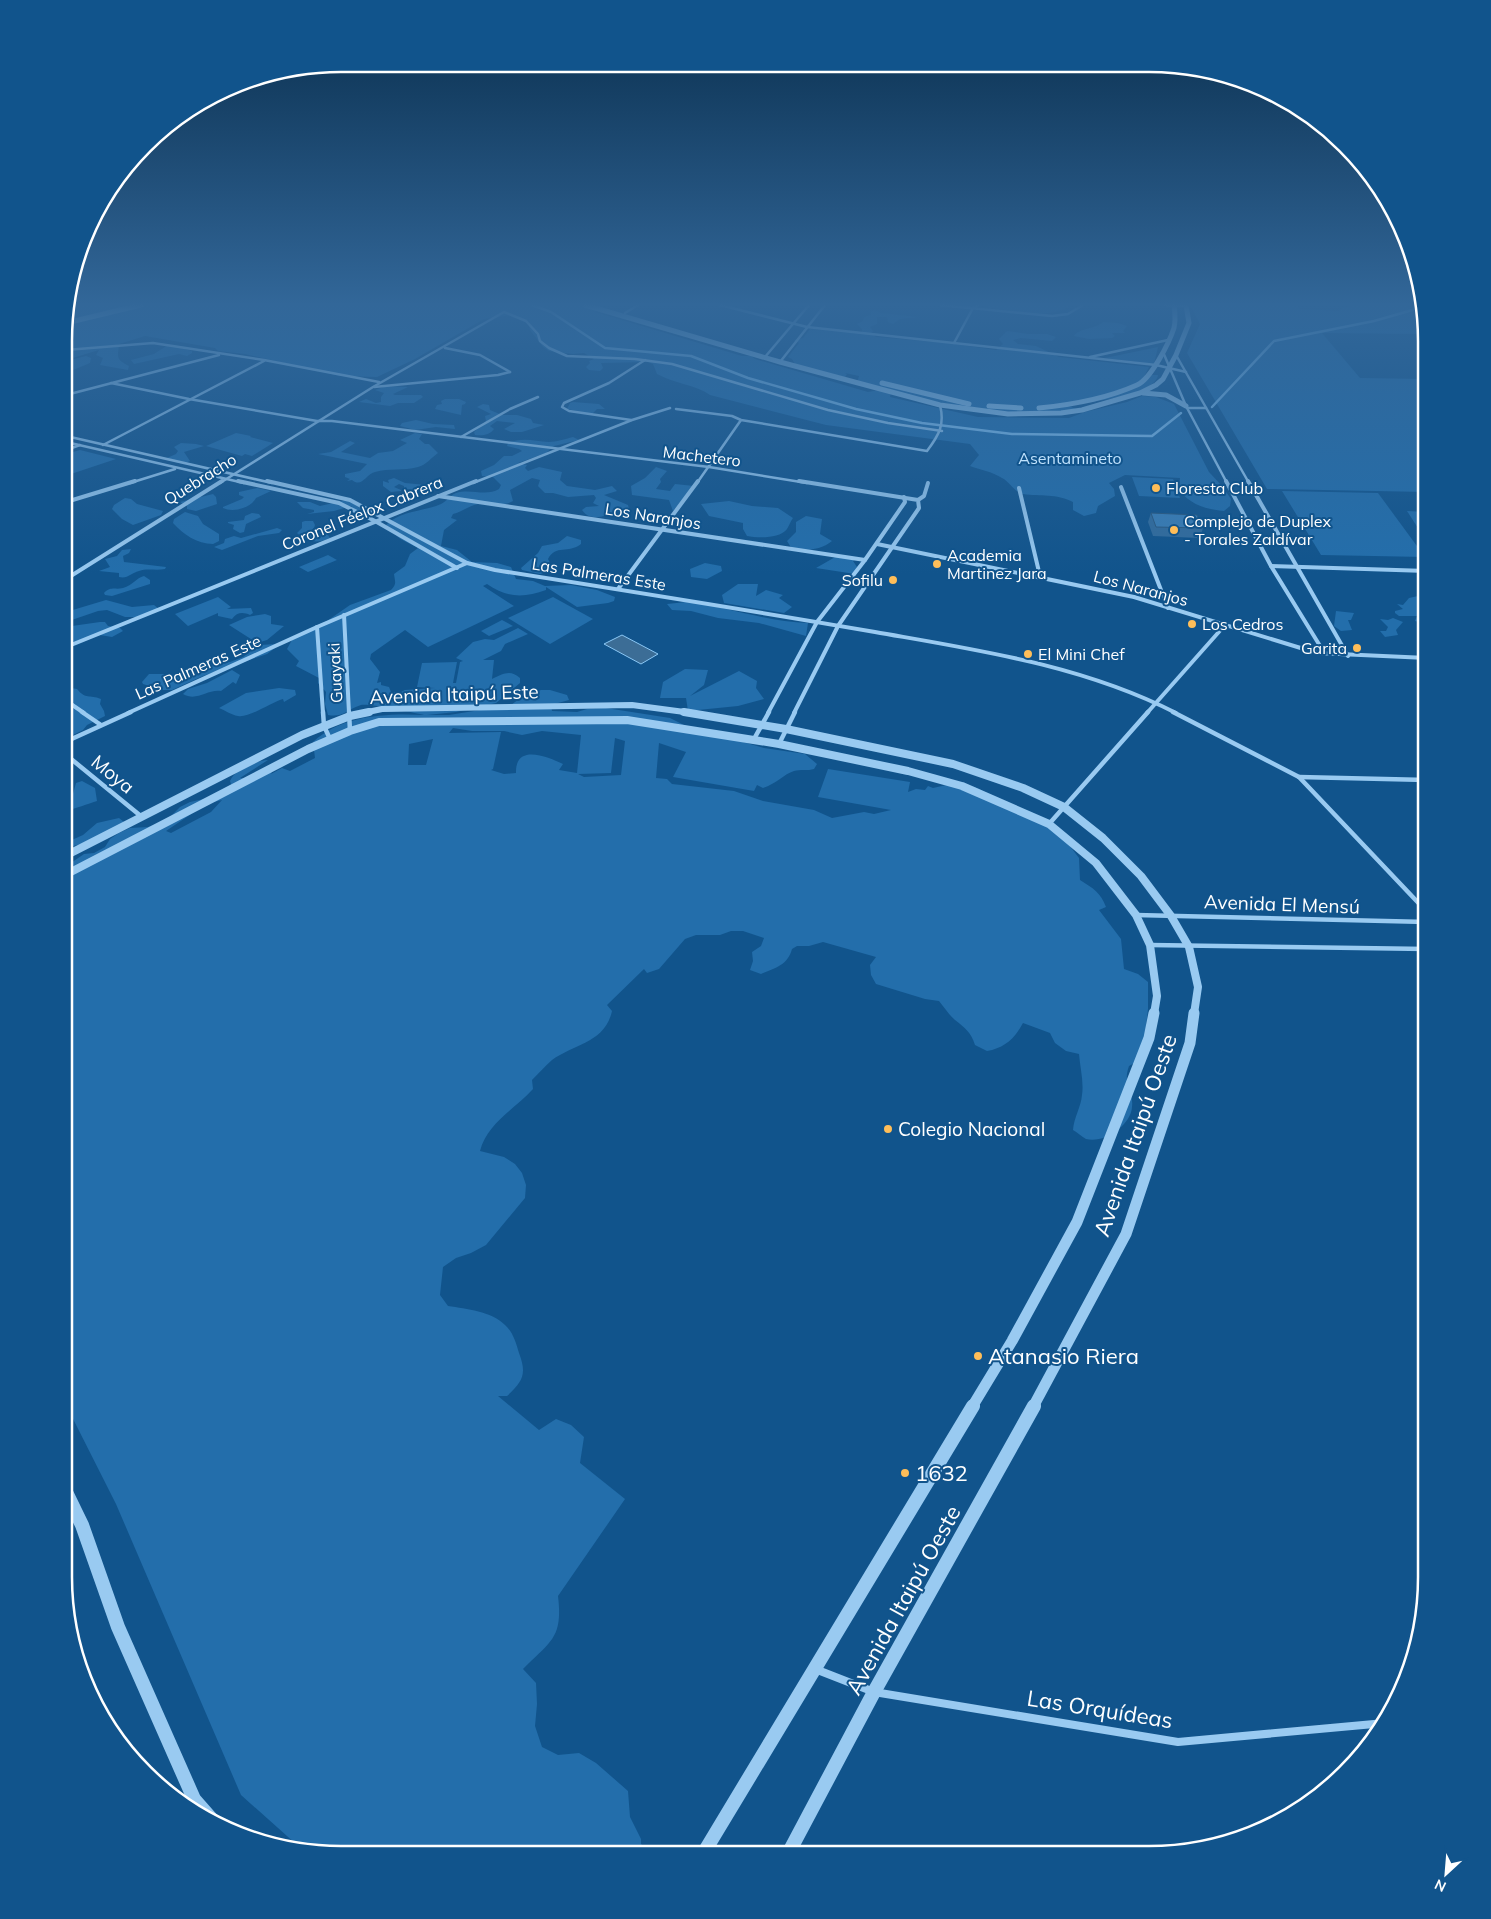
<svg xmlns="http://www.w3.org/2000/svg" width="1491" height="1919" viewBox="0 0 1491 1919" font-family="Mulish,sans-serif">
  <rect width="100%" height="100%" fill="#11548c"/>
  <g fill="#236eab" fill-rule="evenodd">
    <path d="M66 305H590L596 309 595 312 742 356H751L755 359 868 392 879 390 891 392 890 397 978 417 1069 418 1085 412 1127 402 1142 396 1156 397 1174 404 1209 472 1222 486 1231 499 1230 506 1224 511C1205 509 1191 505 1179 490L1180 478 1125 475 1109 483 1114 489 1115 496 1098 506 1096 513 1084 516 1073 510V502C1056 493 1041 497 1023 494 1013 491 1010 482 1002 478 993 472 981 470 970 466L979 455 970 444 826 425 710 395C696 385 673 383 657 374L653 364 648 362 601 363 603 368 600 371 589 370 586 367 590 363 589 361 594 359 584 353 573 354 549 351 543 347 530 330 528 321 511 315 484 319 415 359 377 377 340 376 245 354 218 351 215 348 145 336 113 346H119C117 358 117 360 129 366L128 370 100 365 103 358 96 355 99 350 66 360Z"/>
    <path d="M990 305H1071C1049 321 1012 310 985 307Z"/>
    <polygon points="1190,305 1297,305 1300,309 1338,311 1345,307 1362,305 1406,305 1425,324 1426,334 1322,333 1360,378 1427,379 1427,492 1267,489 1187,353 1200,324"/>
    <path d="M874 310 881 313 918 317 900 319 893 324 888 322 887 317H877V324L870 327 873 331 871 333 876 337 947 343 996 350 1003 344 999 339 1007 331 1028 334H1047L1056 337 1052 341 1021 338 1013 340 1018 344 1036 346 1059 357 1149 367 1145 375H1158C1155 396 1085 403 1066 405L1076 409V412C1063 412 1016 409 1008 413L936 402 857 383 859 376 845 373 847 374 844 379 796 366 792 359 788 357 799 343 794 340 803 338 810 329 862 332V329L857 324 863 321 864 317 871 315V312Z"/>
    <path d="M1103 322 1118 323 1127 326 1123 331 1125 333H1112L1115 336 1112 338 1089 339 1074 336C1079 328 1096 329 1103 322Z"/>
    <polygon points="168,345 179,346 181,348 192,351 192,353 187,356 179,354 134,364 131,360 154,354"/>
    <polygon points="1158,347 1154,364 1105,358"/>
    <polygon points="86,356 91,358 90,363 66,373 66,361"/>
    <polygon points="386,386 408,387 393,394 395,395 421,395 423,397 414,403 398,403 390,406 359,402 366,399 376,403 381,402 381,397 384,393 375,390"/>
    <polygon points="445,399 459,399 466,402 465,404 462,405 461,415 435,409 437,405 442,404 441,401"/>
    <polygon points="573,402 599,404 605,409 597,409 592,414 567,409 570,403"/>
    <path d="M483 404 489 405 490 410 502 415H517L531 419 533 423 544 425 522 432H511L504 429 515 423 497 421 490 426 494 429C490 435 482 436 475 435L474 432 486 421 485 416 491 414 477 407Z"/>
    <polygon points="416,420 433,424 454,425 455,429 436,427 415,430 400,426 402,423"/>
    <polygon points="236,433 251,436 250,437 273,443 252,456 245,454 242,456 206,446"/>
    <path d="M415 433 422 434 419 439 425 444H429L438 453C431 458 426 465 418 467 403 471 389 468 375 472 365 475 362 488 352 480L347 481 350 479 345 477V474L360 471 367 464 318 454 331 452 350 441 355 443 341 452 370 458 378 453 393 451 407 443 400 440Z"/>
    <path d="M573 437 579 440 554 446 546 453 518 463 527 465 525 468 528 471 539 467 562 472 560 480 567 486 595 490 612 486 617 491 604 495 628 505 629 509C625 511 622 511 617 512 606 515 591 523 582 510L586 507 599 506 593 503 596 498 594 495 568 497 553 493H545L538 486 540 480 532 478 510 490 513 501C501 508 491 502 478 504 469 506 461 512 453 514L451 518 457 520 444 530 441 546 457 550 472 562 497 563 511 567 516 579 533 581 545 586 571 585 597 590 615 597 614 601 608 603 577 607 546 587V590C524 598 507 598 487 584L483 586 514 606 428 647 405 630 371 654 370 659 380 672 377 683 381 682V685L389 687 391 692H401L405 690 435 688 417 687 422 663 457 662 453 683H456L460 662 463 661 456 658 473 642 485 639 494 640 518 628 528 634 505 644 501 651 483 660H494L492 679C503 674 510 669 520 678V683L496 703 456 712 427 715H449L511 705 523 696 541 690H550L567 695 569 700 551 705 552 711 577 712 587 709 606 708 670 718 684 725 764 748 805 754 817 764 814 769C808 771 800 769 794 771 784 774 776 784 763 788L757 785 754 791 673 777 686 752 659 743 656 778 667 779 672 784 734 791 763 801 814 810 832 818 864 812 874 814 891 810 818 797 828 769 910 782 908 792 916 789 925 790 928 786 933 788C950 783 977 781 989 797L1060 833 1079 858 1080 880C1093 888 1101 893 1106 907L1099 910 1121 939 1124 969 1138 974 1148 982V1009L1146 1027 1154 1036 1138 1061 1129 1066C1122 1085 1134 1090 1132 1107 1131 1125 1104 1144 1086 1139 1082 1137 1077 1132 1073 1130 1074 1117 1081 1107 1082 1095 1084 1082 1080 1067 1079 1054L1066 1051 1055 1043 1050 1033 1023 1023C1015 1038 1005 1048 987 1051L975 1045C971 1032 965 1028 955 1020 949 1015 944 1007 939 1001L925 999 876 984 871 975 870 965 876 957 823 942 809 946H797L792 949C788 965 775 968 761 974L750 970 753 961 752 952 761 946 764 938 743 931H731L720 935H696L685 939 659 969 647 973 644 969 607 1005 612 1011C605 1043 574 1044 552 1060 545 1066 539 1073 532 1080L533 1089C515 1109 487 1123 480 1151L504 1157 515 1164 522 1173 526 1185 525 1198 486 1245 471 1253 456 1258 443 1267 440 1295 448 1306C467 1309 491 1311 505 1325 513 1332 516 1343 519 1353 527 1374 523 1381 507 1396H498L539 1430 556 1419 571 1425 584 1437 580 1463 625 1499 558 1596C563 1638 551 1641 523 1669L536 1683 537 1704 535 1726 542 1747 558 1755 579 1753 596 1763 628 1791 630 1817 641 1839V1844L652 1854 306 1853 241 1795 116 1504 64 1401 65 867 84 854 94 853 105 847 110 839 119 833 130 828 148 827 167 820 180 807 190 802 213 797 232 787 230 781C236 768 255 761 268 760L240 778H250L272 772 271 774 282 768 290 771 315 758 313 742C342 715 386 713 424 715 417 713 367 703 361 705 348 709 343 718 328 715L325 704 326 692 318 683 319 678 296 666 299 661 287 649 293 638 304 631 327 621 350 605 391 590C397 584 395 582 394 574L405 566 410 554 418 548C413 545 401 540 398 537 394 534 391 529 386 525 401 510 423 512 441 504 446 502 450 495 456 493 470 488 486 497 499 489L501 485 493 477 482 476 481 471 494 465 504 456H512L522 451 519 449 507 446 508 443C522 437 534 441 549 442 556 442 565 439 573 437ZM453 728 472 731H504L522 735 542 731 581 735 577 773 559 770 563 764C548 757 515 743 516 773L504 774 491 770 493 769 501 732 449 733ZM615 738 625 741 621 775 584 777 578 774 611 773ZM433 739 426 765H408L409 744ZM222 800 211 812 171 833 166 831 206 804Z"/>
    <path d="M181 443 196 444 204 446 184 452 190 461C181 465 175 463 167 458L176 454 178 451 174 447Z"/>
    <polygon points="80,450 116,459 71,474 66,469 66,454"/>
    <polygon points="656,467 667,471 660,479 661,482 656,489 670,491 675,484 694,486 673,511 669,500 632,495 631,486 645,478"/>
    <polygon points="1132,477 1173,479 1180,498 1139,496"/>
    <polygon points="394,478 405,483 426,485 415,490 404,489 404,486 399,484 394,487 401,490 401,491 391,492 383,486 383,481 389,483 388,480"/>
    <path d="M257 488 271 491 256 498C251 508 233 513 223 508V507L242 499 244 497 239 495V492Z"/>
    <polygon points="1282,491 1378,493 1425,557 1321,555"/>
    <polygon points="213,494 216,497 217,504 196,511 187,509 187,506 180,502"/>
    <polygon points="125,498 131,499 137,504 163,511 161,515 133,525 122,519 112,509 114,505"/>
    <polygon points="346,500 351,502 367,513 364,515 355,511 351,506 334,511 307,514 314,512 314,510 303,508 297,502 310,502 320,506"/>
    <path d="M729 501 752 506 778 508 793 518C790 522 789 526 787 529 779 539 758 538 747 536L743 529V523L709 516 701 504Z"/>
    <polygon points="1407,511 1427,512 1427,539 1425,539"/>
    <path d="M185 512 198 516 203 524 219 534V541L213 544C197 544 183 534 173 523L174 519Z"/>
    <polygon points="252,513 259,514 261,517 246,524 244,532 240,533 233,529 234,525 228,523 228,522 244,520 245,516"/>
    <path d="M806 516 822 519 820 534 832 541C821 550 806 551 792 549L787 541 796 532V522Z"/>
    <path d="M305 521H313L315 525 314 528 310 531 311 533 326 532 330 538C317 544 308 542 297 533L302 528V522Z"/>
    <polygon points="277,528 282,530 279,533 258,536 222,550 214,547 224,543 225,539 234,536 241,538"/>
    <path d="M567 536 581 540V544C568 554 556 544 548 559L553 569 551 571 540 574 522 570 521 568 538 553 542 546 558 543Z"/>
    <path d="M131 549 129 553 123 556 124 562 166 567 165 569C156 571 147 568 139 571 131 573 128 579 119 577V573L99 571 110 567 105 559 117 556 122 550Z"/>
    <polygon points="328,555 337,560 308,572 299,567"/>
    <polygon points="837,556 856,559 853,561 857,567 855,574 816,568"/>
    <polygon points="705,563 721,566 722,571 707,579 691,577 690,569"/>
    <path d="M144 576 150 580V584L112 596 105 595 104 593C111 586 115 590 123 588 133 585 136 578 144 576Z"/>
    <polygon points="738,584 758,584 756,596 766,590 783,595 779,598 792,607 784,613 724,603 722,595"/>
    <polygon points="1418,596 1427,598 1427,607 1422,609 1427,612 1426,624 1415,621 1417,616 1399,616 1395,613 1395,611 1403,609 1397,604 1403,605 1409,598"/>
    <path d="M218 597 231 607 227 609 251 608 253 613 250 615C243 612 237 612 232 619L218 616V613L188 626 175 614Z"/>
    <polygon points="553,597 593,619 550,644 508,618"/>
    <polygon points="106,600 132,607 154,605 159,609 139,617 125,617 107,610 98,611 66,622 66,612"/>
    <path d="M686 602C727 606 766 622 808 623L806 636 759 623 718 618 691 611 672 610 667 604Z"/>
    <polygon points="1336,611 1354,613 1351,620 1348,620 1352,630 1341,631 1334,626"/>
    <polygon points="265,614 271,616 271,624 284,626 267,640 257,643 229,625 247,617"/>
    <polygon points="1393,618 1403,622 1396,630 1398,635 1385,637 1380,631 1386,631 1388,627 1380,619 1388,620"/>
    <polygon points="502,620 513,626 489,636 481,631"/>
    <polygon points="100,622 105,622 108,626 120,628 123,631 112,637 100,635 66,644 66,632 72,626"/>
    <polygon points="277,644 279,645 267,654 203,676 172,690 162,690 143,684 142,682 149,674 175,674 199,669 216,662 230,662 243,657 259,645"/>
    <polygon points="685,669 708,670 704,685 690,696 739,671 757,681 756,688 764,699 738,706 688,711 686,698 660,698 663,682"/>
    <path d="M232 670 240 675 236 684 233 682 221 691C207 689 197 702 183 694L188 689 207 683Z"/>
    <path d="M65 687 77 689C86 700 89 694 101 699L100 704 104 711 105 716 87 725 83 730 65 739Z"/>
    <path d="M279 688 295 690 296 695 284 702 283 699C270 703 249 718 238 716 231 715 225 710 219 708L246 693Z"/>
    <path d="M82 781 95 788 97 801C90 803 69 811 65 811L66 805 72 804 71 801 76 783Z"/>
    <polygon points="119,818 124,822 90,842 65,848 65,843 83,835 97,823"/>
  </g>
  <polygon fill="#3c6d96" stroke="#8ac7f5" points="622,635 658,654 641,664 604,644"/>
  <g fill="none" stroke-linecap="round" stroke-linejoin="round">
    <g stroke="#8ac7f5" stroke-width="2.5">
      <polyline points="532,305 551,312 605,348 691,356 748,378 856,409 922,423 1012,434 1152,436 1181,413"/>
      <polyline points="1212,407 1274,341 1374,321 1423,307"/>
    </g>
    <g stroke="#99caf1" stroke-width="2.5">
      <polyline points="720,305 807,327 1156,365 1186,372"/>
      <polyline points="940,305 1052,316 1068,314 1083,305"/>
      <polyline points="1165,305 1186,306"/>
      <polyline points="504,312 526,321 538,334 540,341 549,348 567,356 635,359 672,364 828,410 888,423 942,431"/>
      <polyline points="625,313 638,305"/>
      <polyline points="954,343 973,308 979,305"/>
      <polyline points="445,348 480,355 510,372"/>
      <polyline points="66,350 153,343 264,360 379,382"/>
      <polyline points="1163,352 1186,406 1227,483"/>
      <polyline points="1176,355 1249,483"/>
      <polyline points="765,357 809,305"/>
      <polyline points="1090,357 1168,340"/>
      <polyline points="780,362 825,305"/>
      <polyline points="111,383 189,399 317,421 332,421 709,467 807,483"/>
      <polyline points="374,387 498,375 510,372"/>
      <polyline points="66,395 219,355"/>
      <polyline points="1187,408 1206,408"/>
      <path d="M676 409 732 416 741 420 927 451C939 435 945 425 940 405"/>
      <polyline points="631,420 569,411 562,407 564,403 609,383 645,360"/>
      <polyline points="66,436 272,483"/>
      <polyline points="461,437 510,409 538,397"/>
      <polyline points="66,442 244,483"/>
      <polyline points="103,445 264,361"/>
      <polyline points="66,450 80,445"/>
      <polyline points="130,483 175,469"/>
      <polyline points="220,483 373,387 504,312"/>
      <polyline points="473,483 632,420 670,408"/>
      <polyline points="697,483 741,420"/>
    </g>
    <g stroke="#99caf1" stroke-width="4">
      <polyline points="238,481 339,503 375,521 457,568"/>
      <path d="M267 481 350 500 467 563 495 570C622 590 748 610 875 632 977 650 1082 665 1176 713"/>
      <polyline points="1226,481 1271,566 1325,654"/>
      <polyline points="1248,481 1348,656"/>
      <polyline points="1121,487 1168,608"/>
      <polyline points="1019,488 1040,576"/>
      <polyline points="438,496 865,560"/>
      <polyline points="918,500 924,496 928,483"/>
      <polyline points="66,502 135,481"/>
      <polyline points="877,544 1134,597 1317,653 1427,658"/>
      <polyline points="1271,566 1427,571"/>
      <polyline points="66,579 222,481"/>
      <polyline points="618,589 698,481"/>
      <polyline points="344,615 349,713"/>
      <polyline points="317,627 323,713"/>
      <polyline points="66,647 476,481"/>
      <polyline points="65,700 84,713"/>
      <polyline points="128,713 317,627 467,563"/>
      <polyline points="768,713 817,622 865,560 905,502 904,497"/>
      <polyline points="794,713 838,626 919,508 918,500 799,481"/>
      <polyline points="1147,713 1225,625"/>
    </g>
    <g stroke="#99caf1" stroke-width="4.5">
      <polyline points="82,712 101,725"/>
      <polyline points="323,712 324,726 330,739"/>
      <polyline points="349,712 350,731"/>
      <polyline points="1173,712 1299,777 1427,912"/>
      <polyline points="754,739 769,712"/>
      <polyline points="65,742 131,712"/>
      <polyline points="779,744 795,712"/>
      <polyline points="65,754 142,817"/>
      <polyline points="1299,777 1427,780"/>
      <polyline points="1049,824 1148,712"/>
      <polyline points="1136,915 1427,922"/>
      <polyline points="1150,945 1427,949"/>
    </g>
    <polyline stroke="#99caf1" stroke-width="8" points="815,1669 874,1692 1178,1742 1385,1723"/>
    <g stroke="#99caf1" stroke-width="5">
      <polyline points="585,305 780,362 940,405 1008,414 1061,413 1082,410 1140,393 1156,385 1163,379 1176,355 1189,323 1186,305"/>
      <polyline points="66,323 141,305"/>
      <polyline points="882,383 969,404"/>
      <polyline points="1143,393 1166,395 1186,406"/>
      <polyline points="989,406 1021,408"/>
      <path d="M1039 408C1070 405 1108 398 1137 385 1151 379 1169 343 1174 328 1176 320 1175 313 1174 305"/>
    </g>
    <polyline stroke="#99caf1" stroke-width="6" points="363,713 382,709 632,705 692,713"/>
    <g stroke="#99caf1" stroke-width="8">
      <polyline points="684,712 786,729 953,764 1023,788 1064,807 1103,838 1141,876 1171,916 1189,947 1198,987 1194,1014"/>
      <polyline points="65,856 302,735 350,716 369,712"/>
      <polyline points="65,875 308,749 350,731 379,722 627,720 779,744 908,771 962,786 1049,824 1096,863 1136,915 1150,945 1157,996 1154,1014"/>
    </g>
    <g stroke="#99caf1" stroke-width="11">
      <polyline points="972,1407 1012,1341 1077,1222 1149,1038 1154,1013"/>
      <polyline points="1033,1407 1126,1234 1190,1043 1194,1013"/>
    </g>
    <g stroke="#99caf1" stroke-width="14">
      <polyline points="64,1488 82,1525 118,1627 194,1799 216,1824"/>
      <polyline points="703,1854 973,1406"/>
      <polyline points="788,1854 874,1692 1034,1406"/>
    </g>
    <polygon fill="#e3f1ff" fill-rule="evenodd" points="1414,305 1420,305 1423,313"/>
  </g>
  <polygon fill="#326c9d" points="1151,513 1203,528 1200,538 1153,536 1148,522"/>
  <polygon fill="#3a7eb6" stroke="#29587f" points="1151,513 1197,515 1203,528 1156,527"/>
  <linearGradient id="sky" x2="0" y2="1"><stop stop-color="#092e4d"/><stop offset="0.53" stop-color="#326799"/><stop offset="1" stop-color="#326799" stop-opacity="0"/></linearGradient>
  <rect width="1491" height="574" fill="url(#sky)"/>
  <g fill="#ffbe59" stroke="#11548c" stroke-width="2">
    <circle cx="1156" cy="488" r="5"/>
    <circle cx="1174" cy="530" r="5"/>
    <circle cx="937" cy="564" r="5"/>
    <circle cx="893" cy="580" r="5"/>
    <circle cx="1192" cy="624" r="5"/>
    <circle cx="1357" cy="648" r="5"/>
    <circle cx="1028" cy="654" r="5"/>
    <circle cx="888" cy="1129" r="5"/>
    <circle cx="978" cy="1356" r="5"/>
    <circle cx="905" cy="1473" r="5"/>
  </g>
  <g text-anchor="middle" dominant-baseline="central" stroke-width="4" stroke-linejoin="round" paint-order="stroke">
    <g font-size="16" fill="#fff" stroke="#11548c">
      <text transform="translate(702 456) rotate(7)">Machetero</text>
      <text transform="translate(200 479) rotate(-32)">Quebracho</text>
      <text transform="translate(362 513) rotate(-22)">Coronel Féelox Cabrera</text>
      <text transform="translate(653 516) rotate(9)">Los Naranjos</text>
      <text transform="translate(599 574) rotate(9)">Las Palmeras Este</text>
      <text transform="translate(1141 588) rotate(15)">Los Naranjos</text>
      <text transform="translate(198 667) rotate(-24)">Las Palmeras Este</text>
      <text transform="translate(335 673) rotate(-93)">Guayaki</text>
    </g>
    <g font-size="16" fill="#c0e2fd" stroke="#11548c">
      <text x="1070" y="458">Asentamineto</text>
    </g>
    <g font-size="16" fill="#fff" stroke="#11548c" text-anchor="start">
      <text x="1166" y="488">Floresta Club</text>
      <text x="1184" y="521">Complejo de Duplex<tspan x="1184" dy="18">- Torales Zaldívar</tspan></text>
      <text x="947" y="555">Academia<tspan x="947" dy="18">Martinez Jara</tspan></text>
      <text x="883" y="580" text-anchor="end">Sofilu</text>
      <text x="1202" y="624">Los Cedros</text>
      <text x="1347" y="648" text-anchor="end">Garita</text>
      <text x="1038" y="654">El Mini Chef</text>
    </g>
    <g font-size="19" fill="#fff" stroke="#11548c">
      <text transform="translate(454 694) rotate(-2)">Avenida Itaipú Este</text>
      <text transform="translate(113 774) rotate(39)">Moya</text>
      <text transform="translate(1282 904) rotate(2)">Avenida El Mensú</text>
    </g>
    <g font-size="19" fill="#fff" stroke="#11548c" text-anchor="start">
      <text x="898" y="1129">Colegio Nacional</text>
    </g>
    <g font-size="22" fill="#fff" stroke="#11548c">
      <text transform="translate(1135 1135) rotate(-71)">Avenida Itaipú Oeste</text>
      <text transform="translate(903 1600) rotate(-61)">Avenida Itaipú Oeste</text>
      <text transform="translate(1100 1709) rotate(9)">Las Orquídeas</text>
    </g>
    <g font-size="22" fill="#fff" stroke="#11548c" text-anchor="start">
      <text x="988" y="1356">Atanasio Riera</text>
      <text x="915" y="1473">1632</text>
    </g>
  </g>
  <path d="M0 0H1491V1919H0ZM341 72H1149A269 269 0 0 1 1418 341V1577A269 269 0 0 1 1149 1846H341A269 269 0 0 1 72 1577V341A269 269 0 0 1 341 72Z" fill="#11548c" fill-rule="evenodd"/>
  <path fill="none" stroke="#fff" stroke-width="2.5" d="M341 72H1149A269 269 0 0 1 1418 341V1577A269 269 0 0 1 1149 1846H341A269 269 0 0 1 72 1577V341A269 269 0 0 1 341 72Z"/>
  <g transform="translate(1446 1874) rotate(206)" stroke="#11548c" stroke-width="4" paint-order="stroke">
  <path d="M0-4L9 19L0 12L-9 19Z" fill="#ffffff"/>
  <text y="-8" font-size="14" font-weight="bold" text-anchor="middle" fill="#ffffff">N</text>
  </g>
</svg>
